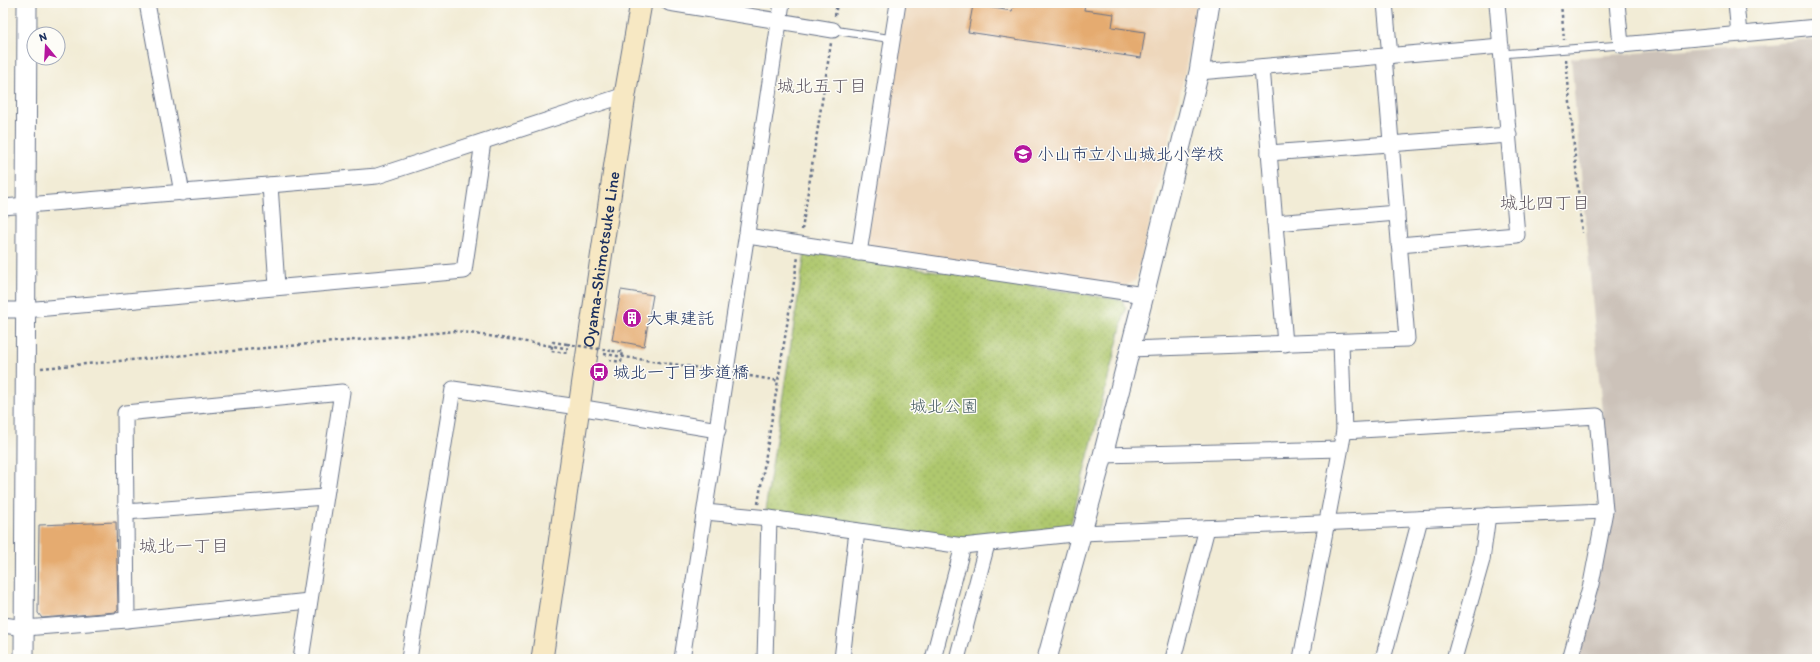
<svg xmlns="http://www.w3.org/2000/svg" width="1820" height="662" viewBox="0 0 1820 662" font-family="Itim,'Klee One',sans-serif">
  <defs>
    <pattern id="park-dots" width="8" height="8" patternUnits="userSpaceOnUse"><rect width="8" height="8" fill="#afc86e"/><path d="M2 2h.1M6 6h.1" fill="none" stroke="#96ac62" stroke-width="1.8" stroke-linecap="round"/></pattern>
  </defs>
  <rect width="100%" height="100%" fill="#fdfcf7"/>
  <filter id="ink" filterUnits="userSpaceOnUse"><feTurbulence type="fractalNoise" baseFrequency=".025" numOctaves="2"/><feDisplacementMap in="SourceGraphic" scale="8" xChannelSelector="R" yChannelSelector="G"/><feConvolveMatrix kernelMatrix="1 2 1 2 8 2 1 2 1" color-interpolation-filters="sRGB"/></filter>
  <filter id="wash" filterUnits="userSpaceOnUse"><feTurbulence type="fractalNoise" baseFrequency=".012" numOctaves="4" result="noise"/><feDisplacementMap in="SourceGraphic" scale="16" xChannelSelector="R" yChannelSelector="G"/><feGaussianBlur stdDeviation="0.9" result="paint"/><feColorMatrix in="noise" values="0 0 0 0 0 0 0 0 0 0 0 0 0 0 0 0 0 1.4 0 .05"/><feComposite in="paint" operator="in"/></filter>
  <g filter="url(#wash)">
    <rect width="100%" height="100%" fill="#f2ecd6"/>
    <polygon fill="#eed7bb" points="904,3 1196,3 1186,68 1136,280 1124,287 872,248 867,239"/>
    <polygon fill="#ccc2b9" points="1817,39 1817,659 1577,659 1611,515 1571,58"/>
    <polygon fill="url(#park-dots)" stroke="#657c66" points="808,251 1121,300 1126,308 1071,523 1064,529 977,539 936,538 765,511 805,253"/>
    <g id="blocks">
      <g fill="#e5ab6f">
        <polygon points="1014,3 1085,3 1084,10 1114,14 1112,27 1145,32 1141,58 968,32 973,5 1012,11"/>
        <polygon points="621,290 653,295 644,346 612,340"/>
        <polygon points="116,522 118,610 116,612 42,618 38,613 39,525"/>
      </g>
    </g>
  </g>
  <g filter="url(#ink)">
    <use href="#blocks" fill-opacity="0" stroke="#667188" stroke-width="1"/>
    <g fill="none" stroke-linecap="round" stroke-linejoin="round">
      <g stroke="#667188" stroke-width="9">
        <g id="service">
          <polyline points="833,30 893,39"/>
          <polyline points="1501,54 1621,45"/>
        </g>
      </g>
      <g stroke="#667188" stroke-width="17">
        <g id="minor">
          <polyline points="147,3 182,193"/>
          <polyline points="669,3 833,30"/>
          <polyline points="1385,3 1390,56"/>
          <polyline points="1617,3 1621,45 1817,27"/>
          <polyline points="1736,3 1739,34"/>
          <polyline points="1262,67 1285,344"/>
          <polyline points="1199,72 1501,46"/>
          <polyline points="1269,153 1509,135"/>
          <polyline points="270,185 277,286"/>
          <polyline points="3,207 377,176 625,95"/>
          <polyline points="1275,223 1397,213"/>
          <polyline points="747,236 1144,295"/>
          <polyline points="1399,245 1517,235 1497,3"/>
          <polyline points="859,253 898,3"/>
          <polyline points="3,310 25,310 464,271 483,142"/>
          <polyline points="1129,349 1407,339 1384,56"/>
          <polyline points="1344,431 1597,416 1605,511 1591,584 1570,659"/>
          <polyline points="1103,455 1340,449"/>
          <polyline points="126,512 325,497"/>
          <polyline points="705,512 769,518 963,546 1082,533 1605,511"/>
          <polyline points="127,620 125,413 342,392 301,659"/>
          <polyline points="3,625 25,628 127,620 309,601"/>
          <polyline points="409,659 453,389 578,407 718,430"/>
          <polyline points="682,659 782,3"/>
          <polyline points="765,659 769,518"/>
          <polyline points="842,659 857,531"/>
          <polyline points="933,659 963,546"/>
          <polyline points="957,659 987,544"/>
          <polyline points="1173,659 1207,528"/>
          <polyline points="1301,659 1344,431 1341,342"/>
          <polyline points="1383,659 1420,519"/>
          <polyline points="1454,659 1482,560 1488,515"/>
        </g>
      </g>
      <g stroke="#667188" stroke-width="21">
        <g id="tertiary">
          <polyline points="24,659 27,3"/>
          <polyline points="1047,659 1103,455 1144,295 1199,72 1210,3"/>
        </g>
      </g>
      <g stroke="#667188" stroke-width="23">
        <g id="secondary">
          <path id="s1" d="M542 659 625 95 641 3"/>
        </g>
      </g>
      <g stroke="#667188" stroke-width="2.5" stroke-dasharray="3 3" stroke-linecap="butt">
        <polyline points="1561,3 1564,40"/>
        <polyline points="835,16 837,3"/>
        <polyline points="1566,59 1582,233"/>
        <polyline points="802,230 831,43"/>
        <polyline points="567,344 553,342 551,351 568,353"/>
        <polyline points="604,354 714,370"/>
        <polyline points="609,360 621,362 623,352 611,351"/>
        <polyline points="41,368 457,331 571,349"/>
        <polyline points="738,374 779,381"/>
        <polyline points="758,504 798,257"/>
      </g>
      <use href="#service" stroke="#fff" stroke-width="7"/>
      <use href="#minor" stroke="#fff" stroke-width="15"/>
      <use href="#tertiary" stroke="#fff" stroke-width="19"/>
      <use href="#secondary" stroke="#f7e8c3" stroke-width="21"/>
      <polyline stroke="#667188" stroke-width="2.5" stroke-dasharray="3 3" stroke-linecap="butt" points="567,344 611,351"/>
    </g>
  </g>
  <defs>
    <g id="school-disc" transform="scale(1)"><circle r="9.5" fill="#b5179e" stroke="#fdfcf7"/><path d="M0-5L7-2L0 1L-7-2ZM-4 1L0 2.5L4 1V4Q0 6-4 4Z" fill="#fff"/></g>
    <g id="building-disc" transform="scale(1)"><circle r="9.5" fill="#b5179e" stroke="#fdfcf7"/><path d="M-4-6H4V6H1V3H-1V6H-4ZM-2.5-4.3h1.7v1.8h-1.7ZM.8-4.3h1.7v1.8H.8ZM-2.5-1h1.7V.8h-1.7ZM.8-1h1.7V.8H.8Z" fill="#fff"/></g>
    <g id="bus-disc" transform="scale(1)"><circle r="9.5" fill="#b5179e" stroke="#fdfcf7"/><path d="M-5-6H5V4H4V6H2V4H-2V6H-4V4H-5ZM-3.5-4V0h7V-4ZM-3.5 1.2v1.5H-2V1.2ZM2 1.2v1.5H3.5V1.2Z" fill="#fff"/></g>
  </defs>
  <g fill-rule="evenodd">
    <use href="#school-disc" x="1023" y="154"/>
    <use href="#building-disc" x="632" y="318"/>
    <use href="#bus-disc" x="599" y="372"/>
  </g>
  <g text-anchor="middle" dominant-baseline="central" stroke-width="3" stroke-linejoin="round" paint-order="stroke">
    <g font-size="17" fill="#1b2f5e" stroke="#fdfcf7" text-anchor="start">
      <text x="1037" y="154">小山市立小山城北小学校</text>
      <text x="646" y="318">大東建託</text>
      <text x="613" y="372">城北一丁目歩道橋</text>
    </g>
    <g font-size="17" fill="#1b2f5e" stroke="#fdfcf7">
      <text stroke="none"><textPath href="#s1" startOffset="404">Oyama-Shimotsuke Line</textPath></text>
    </g>
    <g font-size="17" fill="#475d63" stroke="#fdfcf7">
      <text x="944" y="406">城北公園</text>
    </g>
    <g font-size="18" fill="#625a64" stroke="#fdfcf7">
      <text x="822" y="86">城北五丁目</text>
      <text x="1545" y="203">城北四丁目</text>
      <text x="184" y="546">城北一丁目</text>
    </g>
  </g>
  <rect width="1820" height="662" fill="none" stroke="#fdfcf7" stroke-width="16"/>
  <g transform="translate(46 46) rotate(342)"><circle r="19" fill="#fdfcf7" stroke="#a3aaba"/>
  <path d="M0-3L7 15L0 10L-7 15Z" fill="#b5179e"/>
  <text y="-6" font-size="11" font-weight="bold" text-anchor="middle" fill="#1b2f5e">N</text>
  </g>
</svg>
